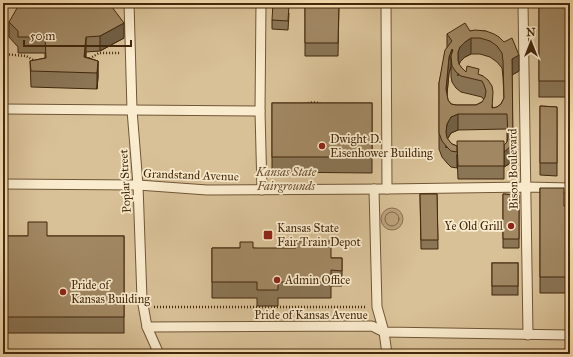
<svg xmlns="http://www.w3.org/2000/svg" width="573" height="357" viewBox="0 0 573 357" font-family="'IM FELL Great Primer',serif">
  <rect width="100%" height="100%" fill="#f8e1b4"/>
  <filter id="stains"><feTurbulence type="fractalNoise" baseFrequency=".005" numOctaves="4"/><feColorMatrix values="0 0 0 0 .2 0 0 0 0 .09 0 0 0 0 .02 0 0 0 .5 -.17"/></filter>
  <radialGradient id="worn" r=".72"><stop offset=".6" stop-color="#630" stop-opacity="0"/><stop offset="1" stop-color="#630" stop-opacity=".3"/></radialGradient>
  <rect fill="#d9c197" stroke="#8e7452" x="3" y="3" width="567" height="351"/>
  <circle fill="#baa27b" stroke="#8a714f" cx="392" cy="219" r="11"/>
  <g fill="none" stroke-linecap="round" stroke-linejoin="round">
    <circle stroke="#7e6444" stroke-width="1" cx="392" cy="219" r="7"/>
    <g stroke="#705636" stroke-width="11">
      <g id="lane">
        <polyline points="129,3 132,110 138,185 142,299 147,327 159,354"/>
        <polyline points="261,3 260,111 262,190"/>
        <polyline points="386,3 387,189"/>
        <polyline points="523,3 528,335"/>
        <polyline points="3,109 260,111"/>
        <polyline points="3,184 138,185 207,190 387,189 526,187 570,188"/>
        <polyline points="374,189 377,307 384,332 387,354"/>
        <polyline points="147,327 372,326 384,332 570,335"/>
      </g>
    </g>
    <g stroke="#43270c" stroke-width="2.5" stroke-dasharray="1 2" stroke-linecap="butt">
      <polyline points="3,54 26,56 37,62"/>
      <polyline points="87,60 99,53 120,53"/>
      <path d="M305 104C310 102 316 102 321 104"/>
      <polyline points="154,307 367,307"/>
    </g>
    <use href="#lane" stroke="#faecce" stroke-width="9"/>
  </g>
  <g fill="#8a7555" stroke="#43270c" fill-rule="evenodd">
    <polygon points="305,3 339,3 338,56 305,56"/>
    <rect x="539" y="3" width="31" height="94"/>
    <polygon points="37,8 124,38 100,51 86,52 86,57 98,61 98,77 97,89 31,87 30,61 45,58 45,53 18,53 18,47 9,37 9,22"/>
    <polygon points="289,13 288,30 272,29 272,20"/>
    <path d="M470 31H486L519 71 512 75 513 155 509 164 504 167V179H458L457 154V168L451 167 447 163 442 157 439 149V83L447 47V34ZM471 54H480L490 57 497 62 502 68 503 77 504 98 501 104 497 107 493 108 483 76 466 72 459 65 460 62 465 57ZM451 67V77L452 82 456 88 461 92 482 97 484 100 482 102 476 105H456L451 104 448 100 447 94 449 73ZM507 129V142L504 145 457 146 452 144 447 139 451 133 458 130Z"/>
    <polygon points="272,103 372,103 372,173 272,172"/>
    <polygon points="540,106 557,107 557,176 540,175"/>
    <polygon points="540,188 564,206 570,206 570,293 540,293"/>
    <polygon points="420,194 437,194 438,249 421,249"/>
    <polygon points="503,194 519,195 519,248 503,248"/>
    <rect x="3" y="236" width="121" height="97"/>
    <polygon points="212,248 253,248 331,258 342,258 342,286 331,286 331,298 278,298 278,306 257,306 257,298 212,298"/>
    <rect x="492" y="263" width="26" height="32"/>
  </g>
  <g fill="#715f45" stroke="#43270c">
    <polygon points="124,23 124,38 100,51 100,36"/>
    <polygon points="86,37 86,52 84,72 84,57"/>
    <polygon points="471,38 471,54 465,57 460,62 458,68 458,76 458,52 460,47 465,42"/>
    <polygon points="452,49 452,65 451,56 451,67 449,73 446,105 446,89 449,57"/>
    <polygon points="519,55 519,71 512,75 512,59"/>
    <polygon points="98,61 98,77 97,89 97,73"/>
    <polygon points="458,114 458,130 451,133 447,140 446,148 446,132 447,124 451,117"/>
    <polygon points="513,139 513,155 509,164 504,167 504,152"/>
  </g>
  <g fill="#a18863" stroke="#43270c" fill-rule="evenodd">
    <polygon points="20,3 31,3 37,8 38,3 109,3 124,23 100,36 86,37 84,57 98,61 97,73 31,71 30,61 46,58 45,37 18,37 18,31 9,22"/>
    <polygon points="273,3 289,4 288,21 272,20"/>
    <polygon points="305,3 339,3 338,43 305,43"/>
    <rect x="539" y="3" width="31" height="78"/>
    <path d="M465 23 470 31 475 30 486 31 494 34 499 37 504 42 512 38 519 55 512 59 513 139 509 148 504 152V145L507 142 508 137 507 114H458L451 117 447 124 446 132 447 138 452 144 457 146V152L451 151 447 147 442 141 439 133V83L444 55 445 50 452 41 447 34ZM471 38H480L490 41 497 46 502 53 503 61 504 98 501 104 497 107 492 108 493 92 492 86 488 80 483 76 478 74 479 69 467 66 466 72 462 68 459 64 458 60V52L460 47 465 42ZM452 49 453 50 451 56 452 66 456 72 461 76 482 81 484 85 486 91 485 97 482 102 476 105H456L451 104 448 100 446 89 449 57Z"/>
    <rect x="272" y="103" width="100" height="54"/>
    <polygon points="540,106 557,107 557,163 540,163"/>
    <polygon points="457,141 504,141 504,166 458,166"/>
    <polygon points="540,188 564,188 564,206 570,206 570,277 540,277"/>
    <polygon points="420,194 437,194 438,240 421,240"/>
    <polygon points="503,194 519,195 519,239 503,239"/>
    <polygon points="28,222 47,222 47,236 124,236 124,317 3,317 3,236 28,236"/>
    <polygon points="296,241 331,241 331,258 342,258 342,271 331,270 331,282 278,282 278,290 257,290 257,282 212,282 212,248 240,248 240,242 253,242 253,248 296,248"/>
    <rect x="492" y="263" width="26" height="23"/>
  </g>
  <g fill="#8f2418" stroke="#faecce" stroke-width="1.5">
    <circle cx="322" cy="146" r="4"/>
    <circle cx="511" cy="226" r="4"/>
    <rect x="263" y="230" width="10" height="10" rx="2"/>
    <circle cx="277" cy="280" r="4"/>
    <circle cx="63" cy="292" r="4"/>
  </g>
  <g text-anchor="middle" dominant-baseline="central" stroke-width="3.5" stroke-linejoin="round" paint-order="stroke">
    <g font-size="12" fill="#43270c" stroke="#faecce" text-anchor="start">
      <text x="330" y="139">Dwight D.<tspan x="330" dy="14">Eisenhower Building</tspan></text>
      <text x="503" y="226" text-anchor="end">Ye Old Grill</text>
      <text x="277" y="228">Kansas State<tspan x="277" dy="14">Fair Train Depot</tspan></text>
      <text x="285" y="280">Admin Office</text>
      <text x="71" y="285">Pride of<tspan x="71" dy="14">Kansas Building</tspan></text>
    </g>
    <g font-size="12" fill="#43270c" stroke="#faecce">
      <text transform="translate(513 169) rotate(-91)">Bison Boulevard</text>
      <text transform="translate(191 175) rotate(2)">Grandstand Avenue</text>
      <text transform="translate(125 181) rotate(-93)">Poplar Street</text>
      <text x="311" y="315">Pride of Kansas Avenue</text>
    </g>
    <g font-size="12" font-style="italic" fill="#684e2f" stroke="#faecce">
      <text x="286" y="172">Kansas State<tspan x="286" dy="14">Fairgrounds</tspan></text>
    </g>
  </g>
  <rect width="573" height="357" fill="none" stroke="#f8e1b4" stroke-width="16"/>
  <rect x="4" y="4" width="565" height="349" fill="none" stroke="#43270c" stroke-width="2"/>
  <rect x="8" y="8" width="557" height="341" fill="none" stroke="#43270c"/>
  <g transform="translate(531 42)" stroke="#faecce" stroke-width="3" paint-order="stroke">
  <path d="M0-3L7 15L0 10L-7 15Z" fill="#43270c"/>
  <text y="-6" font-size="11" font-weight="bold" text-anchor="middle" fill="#43270c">N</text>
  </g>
  <path d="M24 40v6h107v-6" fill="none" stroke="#43270c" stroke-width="2"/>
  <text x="30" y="40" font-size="12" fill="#43270c" stroke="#faecce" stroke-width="3" paint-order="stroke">50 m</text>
  <rect width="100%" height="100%" filter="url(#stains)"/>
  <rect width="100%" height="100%" fill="url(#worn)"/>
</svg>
